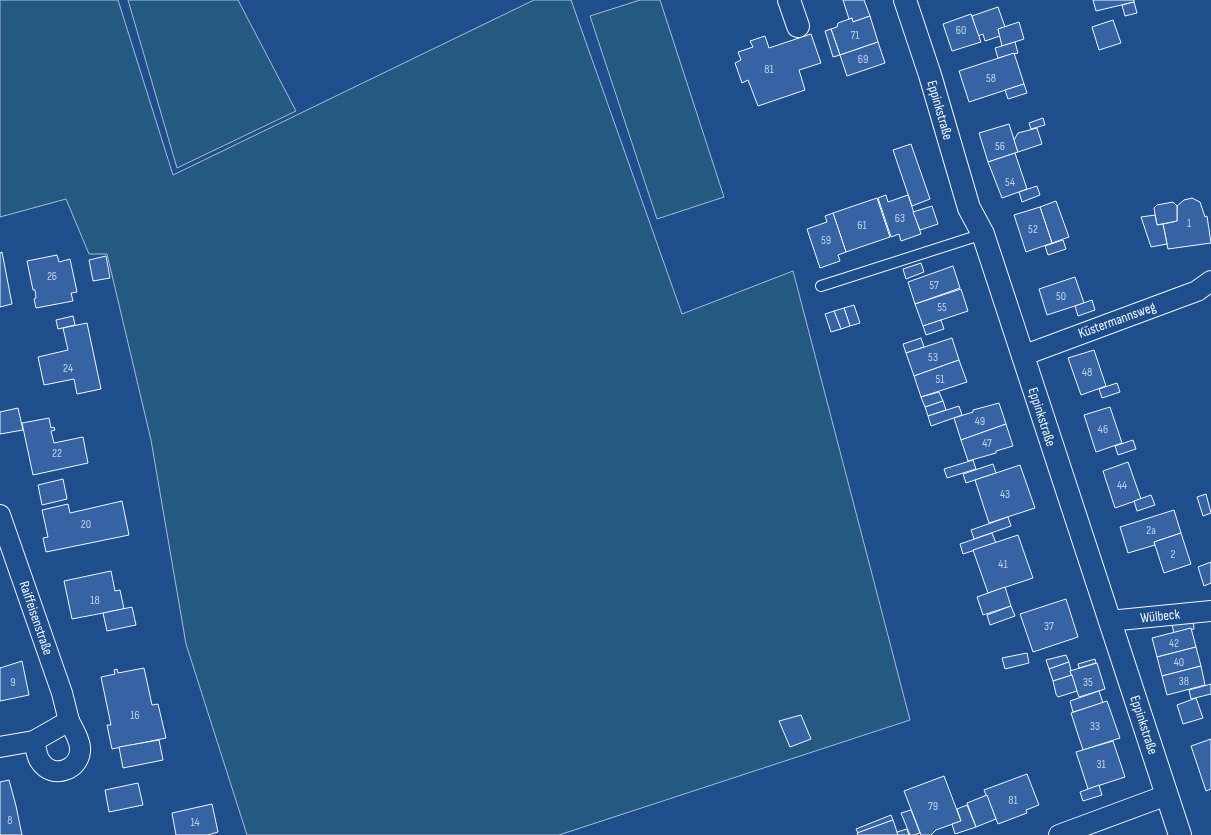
<svg xmlns="http://www.w3.org/2000/svg" width="1211" height="835" viewBox="0 0 1211 835" font-family="'Sofia Sans Condensed',sans-serif">
  <rect width="100%" height="100%" fill="#1f4e8c"/>
  <g fill="#245a82" stroke="#a8bbd7">
    <polygon points="0,0 118,0 173,175 534,0 571,0 682,314 793,271 910,720 559,835 247,835 186,644 151,440 107,254 89,254 66,199 0,217"/>
    <polygon points="128,0 238,0 296,111 177,168"/>
    <polygon points="640,0 660,0 724,197 657,219 590,16"/>
  </g>
  <g fill="#3563a3" stroke="#f2f6ff">
    <polygon points="843,0 864,0 870,16 853,22 852,18 849,19"/>
    <polygon points="1093,0 1134,0 1134,2 1096,11"/>
    <polygon points="1134,2 1137,13 1125,16 1122,5"/>
    <polygon points="998,7 1005,27 998,29 1000,36 985,41 983,34 978,36 972,16"/>
    <polygon points="971,14 981,42 952,51 943,24"/>
    <polygon points="870,16 878,42 840,55 831,29 837,27 838,23 852,18 853,22"/>
    <polygon points="1113,20 1121,43 1099,50 1092,27"/>
    <polygon points="1019,22 1024,39 1002,46 998,29"/>
    <polygon points="831,29 840,55 833,57 825,31"/>
    <polygon points="811,34 821,63 799,70 805,90 758,106 748,80 742,83 735,63 741,60 738,52 753,47 750,41 765,36 769,48"/>
    <polygon points="878,42 885,63 847,76 840,55"/>
    <polygon points="1015,42 1018,53 998,58 995,48"/>
    <polygon points="1014,53 1024,84 969,102 959,71"/>
    <polygon points="1024,84 1027,93 1008,99 1005,90"/>
    <polygon points="1043,118 1045,125 1031,129 1029,123"/>
    <polygon points="1009,124 1018,152 988,162 979,133"/>
    <polygon points="1037,128 1042,144 1018,152 1014,140 1018,133"/>
    <polygon points="911,144 930,199 912,206 893,150"/>
    <polygon points="1015,153 1027,189 1002,198 988,162"/>
    <polygon points="1037,186 1040,195 1022,202 1019,192"/>
    <polygon points="886,195 888,202 908,195 921,234 901,241 899,234 891,237 878,198"/>
    <polygon points="877,198 890,237 846,252 833,213"/>
    <polygon points="1192,198 1200,202 1205,217 1207,216 1211,243 1168,249 1163,224 1177,221 1177,206 1184,200"/>
    <polygon points="1056,201 1069,237 1052,243 1040,207"/>
    <polygon points="1173,202 1177,206 1177,221 1157,225 1154,208 1157,205"/>
    <polygon points="932,206 938,224 920,230 913,212"/>
    <polygon points="1040,207 1052,243 1026,252 1014,215"/>
    <polygon points="833,213 846,252 838,255 840,261 820,268 807,229 827,222 825,216"/>
    <polygon points="1155,215 1157,225 1163,224 1167,244 1151,247 1141,217"/>
    <polygon points="1063,240 1066,249 1048,255 1045,246"/>
    <polygon points="2,252 12,304 0,307 0,253"/>
    <polygon points="57,255 59,262 70,259 77,292 71,293 73,301 36,308 34,299 36,298 35,290 33,290 27,261"/>
    <polygon points="106,256 110,278 93,281 89,260"/>
    <polygon points="921,263 924,272 906,279 903,269"/>
    <polygon points="953,266 960,288 915,304 908,282"/>
    <polygon points="1075,277 1084,303 1047,315 1039,289"/>
    <polygon points="961,289 968,311 923,326 915,304"/>
    <polygon points="1092,300 1095,310 1078,316 1075,306"/>
    <polygon points="854,305 860,323 850,326 844,308"/>
    <polygon points="844,308 850,326 841,329 834,311"/>
    <polygon points="834,311 841,329 831,332 825,314"/>
    <polygon points="73,316 75,325 58,329 56,320"/>
    <polygon points="941,320 944,329 926,335 923,326"/>
    <polygon points="87,323 101,389 77,394 74,379 44,385 38,357 68,350 63,328"/>
    <polygon points="921,338 924,347 906,353 903,344"/>
    <polygon points="952,338 959,360 914,376 906,353"/>
    <polygon points="1094,350 1106,386 1081,395 1068,358"/>
    <polygon points="959,360 967,382 921,397 914,376"/>
    <polygon points="1117,383 1120,392 1102,398 1099,389"/>
    <polygon points="939,392 943,401 925,407 921,397"/>
    <polygon points="943,401 946,410 928,416 925,407"/>
    <polygon points="999,403 1006,424 961,440 954,418 973,412 973,410"/>
    <polygon points="959,406 962,415 931,426 928,416"/>
    <polygon points="1110,407 1122,443 1096,452 1084,415"/>
    <polygon points="18,408 23,430 0,434 0,412"/>
    <polygon points="49,418 51,428 54,427 55,430 51,431 54,443 83,437 88,463 33,475 22,423"/>
    <polygon points="1006,424 1013,446 996,451 996,453 968,461 961,440"/>
    <polygon points="1133,440 1136,449 1118,455 1115,446"/>
    <polygon points="973,460 976,469 947,478 944,469"/>
    <polygon points="1128,462 1141,499 1115,508 1103,471"/>
    <polygon points="993,464 996,473 966,483 963,474"/>
    <polygon points="1020,465 1035,508 989,523 975,480"/>
    <polygon points="63,479 67,499 42,505 38,485"/>
    <polygon points="1206,494 1211,513 1203,516 1197,497"/>
    <polygon points="1151,495 1155,505 1137,511 1134,501"/>
    <polygon points="122,501 129,535 46,552 43,538 48,537 42,510 68,504 70,513"/>
    <polygon points="1174,510 1181,533 1154,542 1155,545 1128,553 1120,527"/>
    <polygon points="1008,517 1011,526 974,539 971,530"/>
    <polygon points="992,533 996,543 963,554 960,544"/>
    <polygon points="1181,533 1191,564 1164,573 1154,542"/>
    <polygon points="1018,535 1033,578 988,593 973,550"/>
    <polygon points="1211,562 1211,583 1204,586 1198,567"/>
    <polygon points="111,571 115,591 120,590 124,609 72,619 64,581"/>
    <polygon points="1005,587 1011,606 983,615 977,597"/>
    <polygon points="1066,599 1078,637 1033,652 1020,614"/>
    <polygon points="1011,606 1015,616 990,625 987,615"/>
    <polygon points="132,607 136,625 107,631 103,613"/>
    <polygon points="1193,619 1194,629 1174,633 1171,621"/>
    <polygon points="1191,628 1196,647 1157,657 1152,638"/>
    <polygon points="1196,647 1201,666 1162,676 1157,657"/>
    <polygon points="1027,653 1029,663 1005,669 1002,658"/>
    <polygon points="1066,655 1069,662 1049,669 1046,660"/>
    <polygon points="1095,659 1096,663 1079,668 1078,664"/>
    <polygon points="22,661 29,695 0,701 0,668"/>
    <polygon points="1069,662 1072,675 1053,681 1049,669"/>
    <polygon points="1097,663 1105,689 1079,697 1070,671"/>
    <polygon points="1201,666 1205,685 1167,695 1162,676"/>
    <polygon points="144,668 152,705 158,704 166,738 112,749 107,725 111,725 101,677 115,674 114,670 117,669 118,673"/>
    <polygon points="1072,675 1077,691 1058,697 1056,694 1053,681"/>
    <polygon points="1211,684 1211,694 1191,699 1189,690"/>
    <polygon points="1099,691 1103,703 1073,712 1070,701"/>
    <polygon points="1196,698 1203,718 1183,724 1177,705"/>
    <polygon points="1107,701 1120,738 1083,750 1071,713"/>
    <polygon points="801,715 811,739 790,747 779,721"/>
    <polygon points="1211,739 1211,789 1206,791 1191,746"/>
    <polygon points="159,740 163,760 123,768 119,747"/>
    <polygon points="1113,741 1125,777 1088,789 1076,752"/>
    <polygon points="1027,774 1039,805 1026,810 1027,813 998,824 984,790"/>
    <polygon points="944,776 961,821 936,830 931,835 921,835 904,791"/>
    <polygon points="9,780 16,806 22,835 0,835 0,782"/>
    <polygon points="138,783 143,805 109,812 105,790"/>
    <polygon points="1099,785 1102,795 1083,801 1080,792"/>
    <polygon points="987,795 996,819 976,827 967,803"/>
    <polygon points="212,804 218,832 208,835 176,835 172,813"/>
    <polygon points="967,805 976,827 955,834 952,824 961,821 957,809"/>
    <polygon points="911,810 920,833 914,835 910,835 901,813"/>
    <polygon points="891,815 893,820 858,833 856,829"/>
    <polygon points="893,820 898,835 858,835 857,833"/>
    <polygon points="907,829 909,835 898,835 897,832"/>
  </g>
  <g fill="none" stroke-linecap="round" stroke-linejoin="round">
    <g stroke="#f2f6ff" stroke-width="12">
      <polyline id="service" points="821,286 983,234"/>
    </g>
    <g stroke="#f2f6ff" stroke-width="22">
      <g id="minor">
        <polyline points="1022,356 1197,291 1211,281"/>
        <polyline points="0,515 62,693 69,721"/>
        <polyline points="1109,621 1211,611"/>
        <path d="M69 721C73 729 79 738 80 747 82 769 53 781 40 761 36 755 36 747 34 741Z"/>
        <polyline points="0,747 34,741"/>
        <polyline points="1059,835 1167,795"/>
      </g>
    </g>
    <g stroke="#f2f6ff" stroke-width="24">
      <g id="tertiary">
        <polyline points="789,0 798,26"/>
        <polyline points="905,0 930,75 969,208 983,234 1180,835"/>
      </g>
    </g>
    <use href="#service" stroke="#1f4e8c" stroke-width="10"/>
    <use href="#minor" stroke="#1f4e8c" stroke-width="20"/>
    <use href="#tertiary" stroke="#1f4e8c" stroke-width="22"/>
  </g>
  <g text-anchor="middle" dominant-baseline="central" stroke-width="3" stroke-linejoin="round" paint-order="stroke">
    <g font-size="12" fill="#c3d1e8">
      <text x="961" y="30">60</text>
      <text x="855" y="35">71</text>
      <text x="863" y="59">69</text>
      <text x="769" y="69">81</text>
      <text x="991" y="78">58</text>
      <text x="1000" y="146">56</text>
      <text x="1010" y="182">54</text>
      <text x="900" y="218">63</text>
      <text x="1189" y="223">1</text>
      <text x="862" y="225">61</text>
      <text x="1033" y="229">52</text>
      <text x="826" y="240">59</text>
      <text x="52" y="276">26</text>
      <text x="934" y="285">57</text>
      <text x="1061" y="296">50</text>
      <text x="942" y="307">55</text>
      <text x="933" y="357">53</text>
      <text x="68" y="368">24</text>
      <text x="1087" y="372">48</text>
      <text x="940" y="379">51</text>
      <text x="980" y="421">49</text>
      <text x="1103" y="429">46</text>
      <text x="987" y="443">47</text>
      <text x="57" y="453">22</text>
      <text x="1122" y="485">44</text>
      <text x="1005" y="494">43</text>
      <text x="86" y="524">20</text>
      <text x="1151" y="530">2a</text>
      <text x="1173" y="554">2</text>
      <text x="1003" y="564">41</text>
      <text x="95" y="600">18</text>
      <text x="1049" y="626">37</text>
      <text x="1174" y="643">42</text>
      <text x="1179" y="662">40</text>
      <text x="1184" y="681">38</text>
      <text x="13" y="682">9</text>
      <text x="1088" y="682">35</text>
      <text x="135" y="715">16</text>
      <text x="1095" y="726">33</text>
      <text x="1101" y="764">31</text>
      <text x="1013" y="800">81</text>
      <text x="933" y="806">79</text>
      <text x="10" y="820">8</text>
      <text x="195" y="822">14</text>
    </g>
    <g font-size="14" fill="#f2f6ff" stroke="#1f4e8c">
      <text transform="translate(940 110) rotate(74)">Eppinkstraße</text>
      <text transform="translate(1117 320) rotate(-20)">Küstermannsweg</text>
      <text transform="translate(1042 417) rotate(72)">Eppinkstraße</text>
      <text transform="translate(1160 616) rotate(-6)">Wülbeck</text>
      <text transform="translate(36 618) rotate(71)">Raiffeisenstraße</text>
      <text transform="translate(1144 725) rotate(72)">Eppinkstraße</text>
    </g>
  </g>
</svg>
